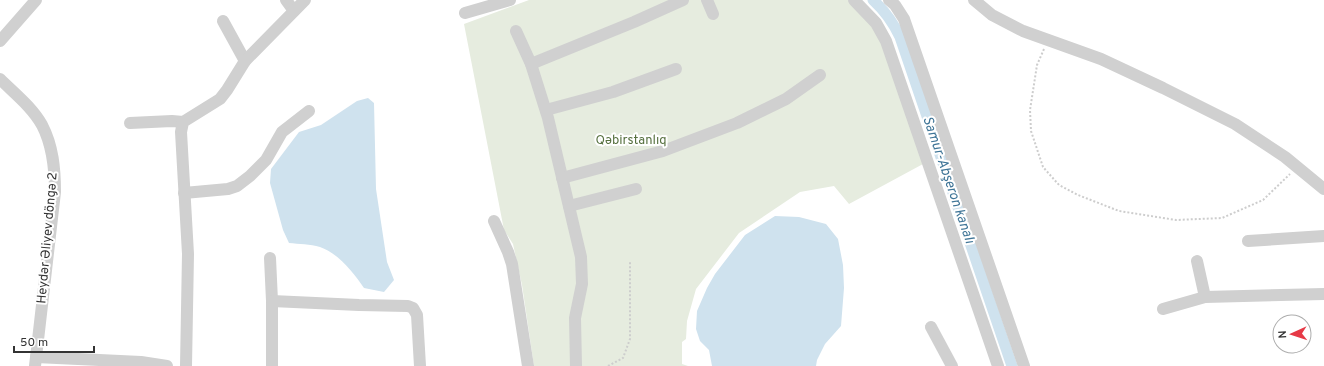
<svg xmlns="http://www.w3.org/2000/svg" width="1324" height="366" viewBox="0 0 1324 366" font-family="Overpass,sans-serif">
  <rect width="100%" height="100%" fill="#fff"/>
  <polygon fill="#e6ecdf" points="529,0 848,0 864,15 878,33 923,164 849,204 834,186 800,192 739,233 696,289 687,321 686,339 682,342 682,364 688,366 534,366 522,285 513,244 504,230 464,24"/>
  <g fill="#cfe2ee">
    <path d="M368 98 374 103 376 189 387 262 394 280 384 292 364 288C354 273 338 253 320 247 310 244 299 244 289 243L283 230 270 183 271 169 299 132 321 125 357 101Z"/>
    <polygon points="775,216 799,217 826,224 838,239 843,265 844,288 841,326 825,344 817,360 816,366 712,366 709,350 700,341 696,329 697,311 707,288 715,274 745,235"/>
  </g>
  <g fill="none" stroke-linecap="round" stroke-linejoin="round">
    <path stroke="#cfe2ee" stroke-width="11" d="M873 0C885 11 893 22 900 37L1012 366"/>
    <g stroke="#cdcdcd" stroke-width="2" stroke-dasharray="2 2" stroke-linecap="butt">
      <polyline points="1044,49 1037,65 1030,110 1031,131 1043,167 1059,185 1078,195 1119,211 1176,220 1222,218 1263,200 1290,174"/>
      <polyline points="608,366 623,358 630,339 630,262"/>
    </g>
    <g stroke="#d0d0d0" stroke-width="12">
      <polyline points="286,0 294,11"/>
      <polyline points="707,0 713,14"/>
      <polyline points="854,0 876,23 886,41 998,366"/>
      <polyline points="889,0 895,5 904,19 1024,366"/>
      <polyline points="974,0 992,15 1023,31 1101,59 1163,88 1235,124 1285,157 1324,189"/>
      <polyline points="465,13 510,0"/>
      <polyline points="223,21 245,61"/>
      <polyline points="516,31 531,64 548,118 581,257 582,284 575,318 576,366"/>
      <polyline points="0,41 36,0"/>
      <polyline points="531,64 634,22 683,0"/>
      <path d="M0 79C14 93 32 107 42 125 53 146 55 169 55 192L35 366"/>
      <polyline points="546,110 613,92 676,69"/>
      <polyline points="130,123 172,121 183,122"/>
      <polyline points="562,178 663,151 737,123 786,99 820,75"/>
      <polyline points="184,193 228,189 237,186 250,176 266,160 282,132 309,111"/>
      <polyline points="569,206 636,189"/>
      <polyline points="494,221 508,252 512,264 528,366"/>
      <polyline points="1248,241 1324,236"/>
      <polyline points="270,258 272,301 272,366"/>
      <polyline points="1197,261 1205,297"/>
      <polyline points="272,301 359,305 408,306 413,308 417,315 420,366"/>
      <polyline points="1163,309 1205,297 1324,294"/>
      <polyline points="931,327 952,366"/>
      <polyline points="36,357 141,362 167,366"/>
      <polyline points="186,366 188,254 181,132 183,122 220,99 227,90 245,61 305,0"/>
    </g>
  </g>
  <g text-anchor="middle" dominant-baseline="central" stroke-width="4" stroke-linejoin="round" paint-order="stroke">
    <g font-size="13" fill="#56703f" stroke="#fff">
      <text x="631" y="141">Qəbirstanlıq</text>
    </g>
    <g font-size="13" fill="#333" stroke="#fff">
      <text transform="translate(48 238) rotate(-85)">Heydər Əliyev döngə 2</text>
    </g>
    <g font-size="14" font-style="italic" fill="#3f7597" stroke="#fff">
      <text transform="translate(948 180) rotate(71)">Samur-Abşeron kanalı</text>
    </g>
  </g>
  <g transform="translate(1292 334) rotate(267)"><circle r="19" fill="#ffffff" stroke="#adadad"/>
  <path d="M0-3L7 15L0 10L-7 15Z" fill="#e63946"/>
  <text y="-6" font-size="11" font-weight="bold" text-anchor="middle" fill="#333333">N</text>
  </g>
  <path d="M14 346v6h80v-6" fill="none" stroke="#333333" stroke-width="2"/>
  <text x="20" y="346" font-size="12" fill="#333333" stroke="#ffffff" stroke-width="3" paint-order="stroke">50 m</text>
</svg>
